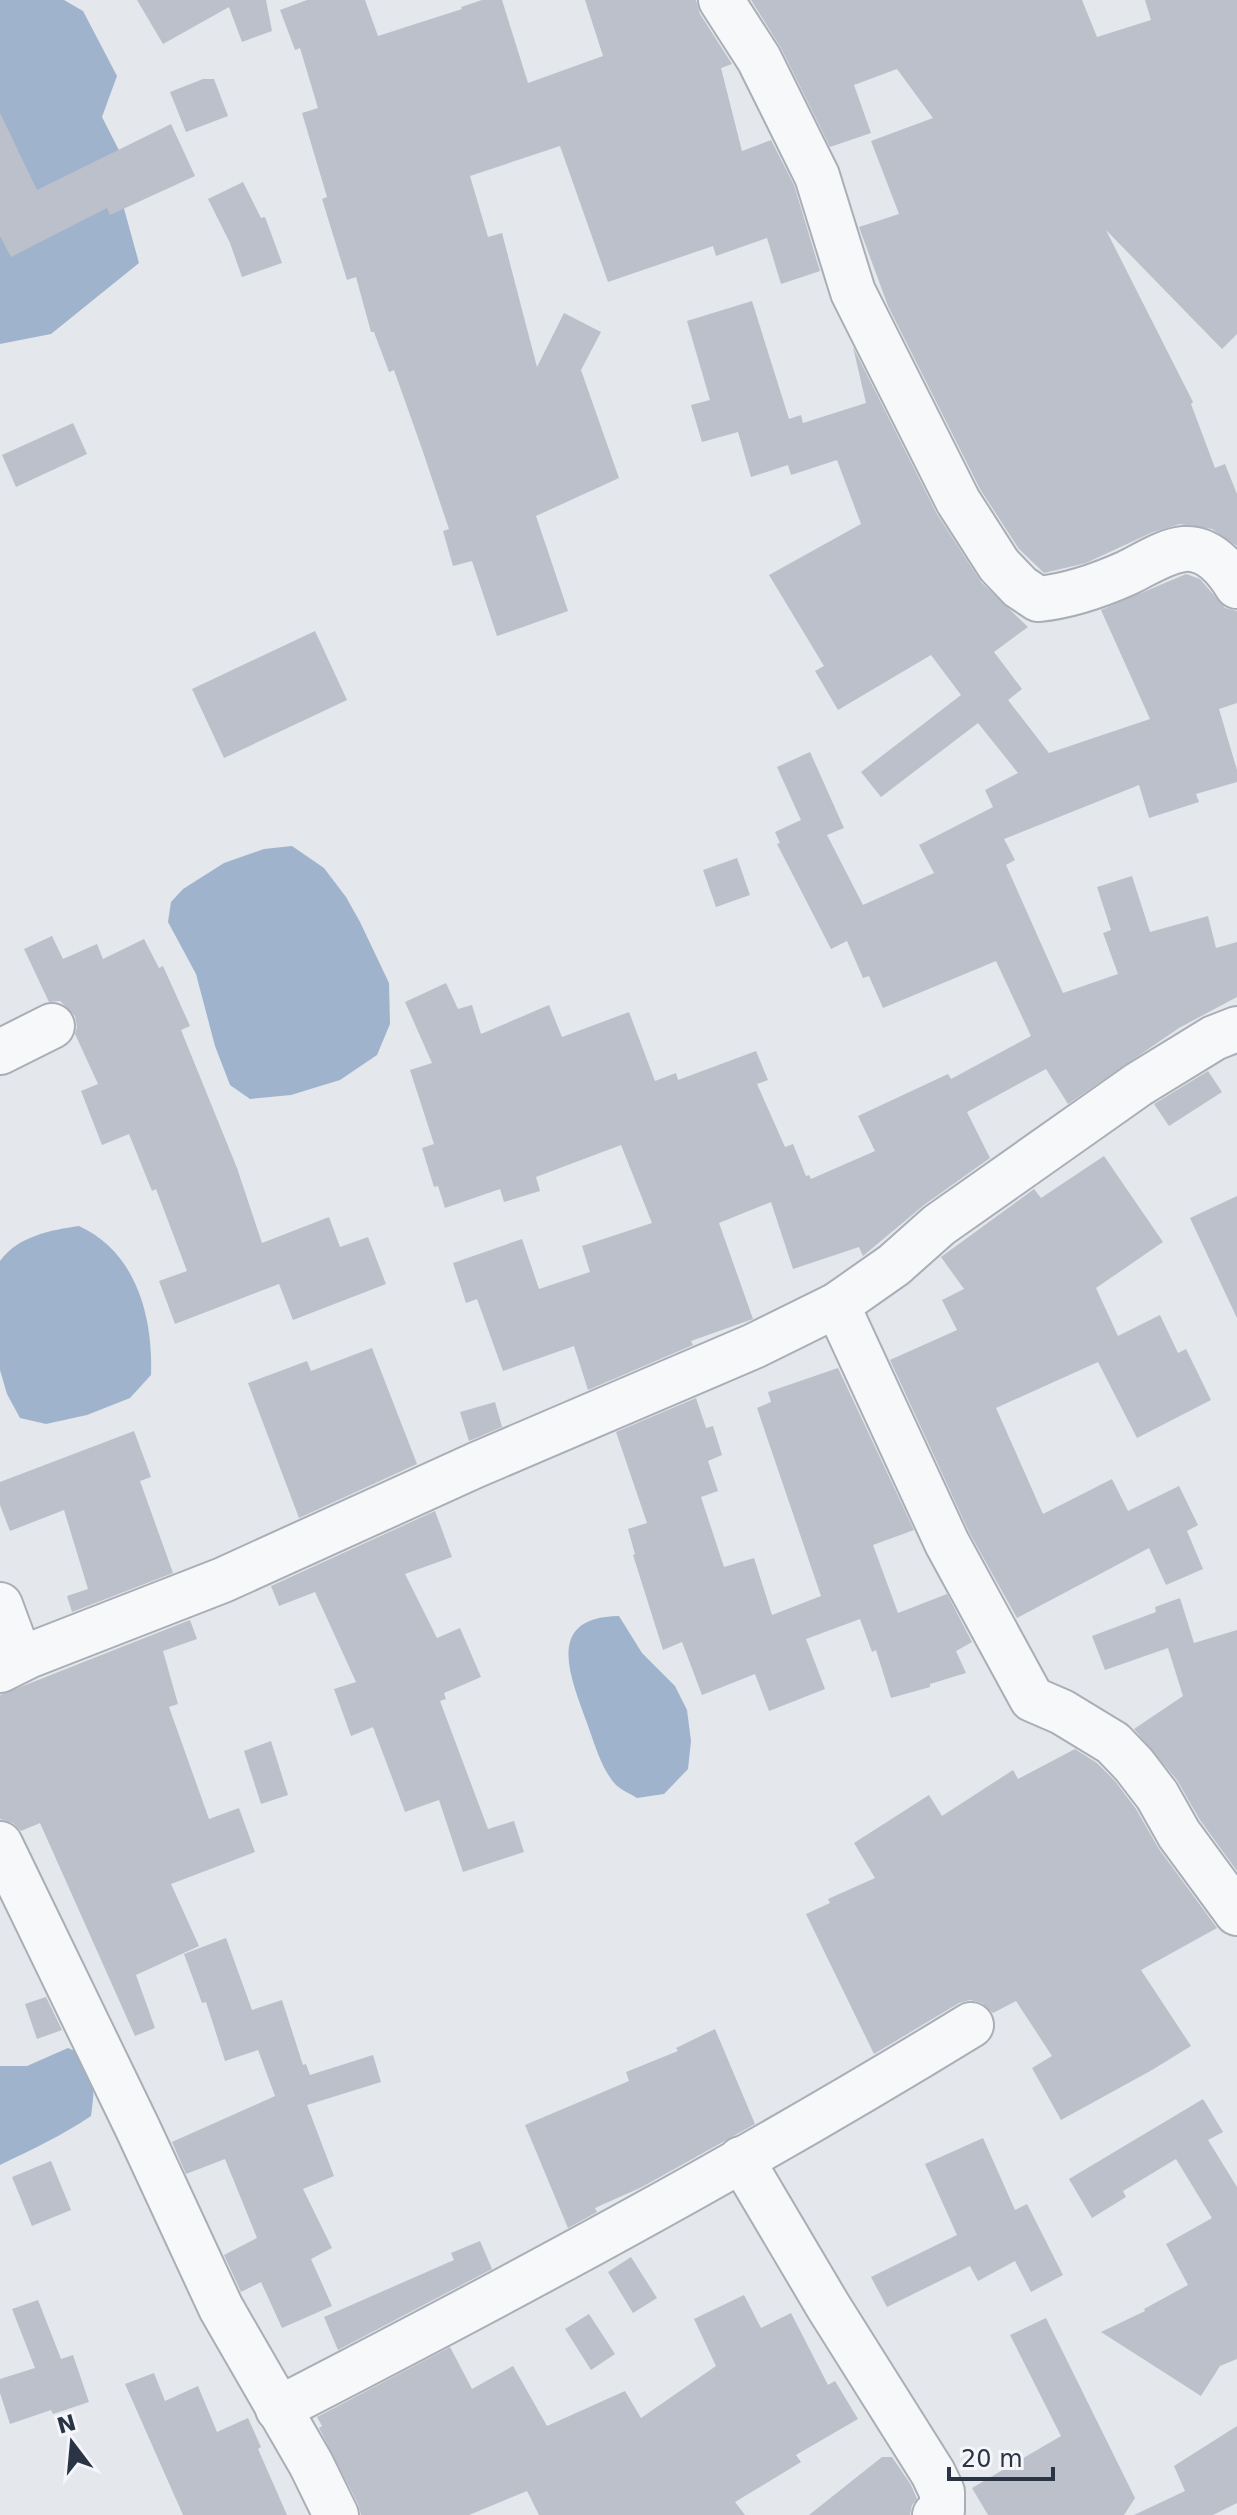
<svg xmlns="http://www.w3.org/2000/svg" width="1237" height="2515" viewBox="0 0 1237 2515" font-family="'DejaVu Sans',sans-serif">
  <rect width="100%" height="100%" fill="#e4e7ec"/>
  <g fill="#9fb4cc">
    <polygon points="0,0 64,0 83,11 117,76 102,117 127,166 123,205 139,263 51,334 0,344"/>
    <polygon points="292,846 324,868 346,897 360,922 389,983 390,1024 377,1055 340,1080 291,1095 250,1099 230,1085 215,1046 196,974 168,922 171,902 183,889 224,863 264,849"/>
    <path d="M79 1226C136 1252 153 1316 151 1375L130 1398 87 1415 46 1424 20 1418 7 1394 0 1370V1261C18 1236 51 1230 79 1226Z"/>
    <path d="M619 1616 642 1653 675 1686 687 1710 691 1741 688 1769 664 1794 637 1798C631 1794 621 1790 616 1785 601 1769 594 1742 587 1723 571 1678 543 1617 619 1616Z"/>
    <path d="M68 2048C98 2059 95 2089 91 2116 63 2135 31 2150 0 2165V2066H27Z"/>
  </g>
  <g fill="#bbc0ca">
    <polygon points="137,0 266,0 272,31 242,42 229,7 163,44"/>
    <polygon points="307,0 365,0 378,36 462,9 461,7 482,0 502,0 528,83 603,56 585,0 696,0 700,14 732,64 721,68 742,151 771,140 794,185 820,271 781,284 767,238 716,256 713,246 608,282 560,146 470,176 488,237 502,233 537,367 564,313 601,332 581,370 619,478 536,516 568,611 497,636 472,561 453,566 443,531 449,529 422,449 394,370 389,372 374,332 371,332 356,277 347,280 322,199 327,197 302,113 318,108 300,48 295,50 280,10"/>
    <polygon points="751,0 1082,0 1097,37 1151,20 1145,0 1237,0 1237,334 1222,349 1106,230 1193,402 1191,404 1215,468 1225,464 1237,494 1237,546 1212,529 1180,524 1153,532 1086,563 1044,573 1019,549 980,489 888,306 859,227 899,214 871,141 933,118 897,69 854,85 871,133 830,147 781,48"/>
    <polygon points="203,79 214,79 228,116 186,132 170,92"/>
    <polygon points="0,113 37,190 171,124 195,176 110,215 107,208 11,257 0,236"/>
    <polygon points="243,182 261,218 265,217 282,263 242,277 230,243 208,199"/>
    <polygon points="752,301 789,419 801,415 803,423 866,403 853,347 937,514 981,582 1028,627 994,652 1022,689 1008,700 1049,753 1150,719 1101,610 1186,574 1200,579 1225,608 1237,611 1237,703 1219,709 1237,770 1237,782 1196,794 1199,802 1149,818 1139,785 1004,839 1015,860 1006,865 1063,993 1118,974 1103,933 1111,930 1097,887 1132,876 1150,932 1208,916 1216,948 1237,942 1237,997 1179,1028 1068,1104 1046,1069 967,1112 990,1158 924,1205 863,1256 859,1247 793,1269 771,1202 719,1223 753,1319 691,1341 693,1345 588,1390 574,1346 503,1371 477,1299 466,1303 453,1263 522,1239 539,1289 590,1272 582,1246 652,1223 621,1145 536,1177 540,1191 504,1202 500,1189 445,1208 438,1186 434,1187 422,1148 434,1144 410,1070 432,1063 405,1002 446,983 458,1009 472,1005 481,1034 549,1005 562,1037 629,1012 655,1081 676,1073 678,1080 756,1051 768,1080 757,1084 785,1147 793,1144 806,1176 809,1175 811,1179 875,1151 858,1116 948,1074 951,1079 1031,1036 996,961 883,1008 869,976 863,978 847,941 831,949 777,844 780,843 775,832 801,820 777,767 810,752 844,828 827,835 863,905 934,873 919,845 993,807 985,790 1018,773 978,723 881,797 861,772 961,695 931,655 838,710 815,671 824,666 769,575 861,524 837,460 791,475 788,465 751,477 738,432 702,442 691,405 710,400 687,321"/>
    <polygon points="73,423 87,454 16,487 2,455"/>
    <polygon points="315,631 347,700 224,758 192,689"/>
    <polygon points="737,858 750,895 716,907 703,870"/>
    <polygon points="52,936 63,959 97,944 103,959 144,939 159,968 163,966 190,1026 181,1030 237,1168 262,1243 329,1217 340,1247 368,1237 386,1284 293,1320 279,1284 175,1324 159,1281 187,1271 156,1189 152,1191 129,1134 102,1145 81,1091 98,1084 75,1034 77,1027 75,1016 60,1001 49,1002 24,949"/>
    <polygon points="1208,1071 1222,1092 1169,1126 1154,1104"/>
    <polygon points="1104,1156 1163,1242 1096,1288 1118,1336 1160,1315 1178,1353 1186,1349 1211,1400 1137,1438 1098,1362 996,1408 1043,1514 1112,1479 1128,1511 1179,1486 1198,1525 1187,1531 1203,1569 1166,1585 1149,1548 1017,1618 969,1532 890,1360 957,1330 942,1300 964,1289 941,1257 1034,1189 1041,1198"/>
    <polygon points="1237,1196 1237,1318 1190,1218"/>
    <polygon points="372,1348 417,1464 299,1518 248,1383 307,1361 311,1371"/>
    <polygon points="838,1368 914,1530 873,1545 898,1613 947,1594 972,1642 956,1651 966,1673 930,1684 930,1687 891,1698 876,1650 872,1652 860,1619 806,1639 825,1689 769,1711 755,1674 702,1695 682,1642 663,1650 633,1555 635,1554 628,1529 647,1523 616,1432 696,1398 706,1428 713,1426 722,1455 708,1461 718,1491 701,1497 724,1567 754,1558 772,1615 821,1596 757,1408 771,1402 768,1392"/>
    <polygon points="495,1402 502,1427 469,1441 460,1412"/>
    <polygon points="134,1431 151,1477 140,1481 173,1573 72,1612 67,1596 88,1589 64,1510 10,1531 0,1505 0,1482"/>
    <polygon points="435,1511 452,1557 405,1574 437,1638 460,1628 481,1677 444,1693 446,1699 440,1701 488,1829 514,1821 524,1852 463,1872 439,1800 405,1812 373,1727 351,1736 334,1689 356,1682 315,1592 279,1606 271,1586"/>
    <polygon points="1180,1598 1194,1643 1237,1630 1237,1871 1200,1820 1177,1780 1134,1729 1183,1696 1168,1648 1105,1670 1092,1636 1156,1612 1155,1607"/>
    <polygon points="190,1620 197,1639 163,1651 178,1704 169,1707 209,1819 239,1808 255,1852 171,1884 199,1946 136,1975 155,2028 135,2036 40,1823 21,1831 13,1823 0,1819 0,1695"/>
    <polygon points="271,1741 288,1795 261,1804 244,1751"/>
    <polygon points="1075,1749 1097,1763 1115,1781 1136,1809 1159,1849 1217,1928 1141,1970 1191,2046 1152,2070 1061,2120 1032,2068 1052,2056 1016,2001 993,2013 982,2003 970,2000 959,2003 874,2054 806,1914 830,1903 828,1899 875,1878 854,1843 929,1795 942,1816 1013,1770 1018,1779"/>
    <polygon points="226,1938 252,2010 282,2000 303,2065 306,2064 310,2075 373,2055 381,2082 307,2105 334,2176 303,2189 332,2248 311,2259 332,2306 282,2328 261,2282 241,2292 224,2255 257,2238 225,2159 186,2174 172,2142 275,2096 258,2050 225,2061 206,2002 202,2003 184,1954"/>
    <polygon points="46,1997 62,2030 37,2039 25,2004"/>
    <polygon points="715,2029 755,2124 642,2187 595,2208 597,2212 568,2228 525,2125 629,2081 626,2072 678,2051 676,2048"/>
    <polygon points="1203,2099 1223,2132 1208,2140 1237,2187 1237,2359 1220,2366 1201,2396 1101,2332 1145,2311 1144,2309 1188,2285 1166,2244 1212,2218 1176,2159 1123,2191 1126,2197 1092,2218 1069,2179"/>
    <polygon points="983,2138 1015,2210 1027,2204 1063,2275 1031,2292 1015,2261 978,2281 970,2266 887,2307 871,2277 957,2235 925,2164"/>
    <polygon points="51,2161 71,2210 32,2226 12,2177"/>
    <polygon points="480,2241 492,2269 338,2350 324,2317 454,2260 451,2253"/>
    <polygon points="631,2257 657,2298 633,2313 608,2272"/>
    <polygon points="744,2295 761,2328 791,2313 828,2385 835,2381 858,2419 796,2455 801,2462 735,2502 745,2515 539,2515 527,2491 469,2515 361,2515 358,2504 319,2428 322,2426 317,2417 450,2347 472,2389 513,2366 547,2426 625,2391 641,2418 716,2366 694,2319"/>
    <polygon points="38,2300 61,2359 73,2355 89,2402 53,2414 51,2410 10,2424 0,2393 0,2379 35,2368 12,2309"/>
    <polygon points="589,2314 615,2354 591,2370 565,2329"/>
    <polygon points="1046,2318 1135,2498 1124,2515 988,2515 972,2488 1061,2436 1010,2335"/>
    <polygon points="154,2373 165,2401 198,2386 217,2432 248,2418 261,2447 258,2449 287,2515 183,2515 125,2384"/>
    <polygon points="1237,2426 1237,2503 1213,2515 1134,2515 1185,2491 1174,2466"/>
    <polygon points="882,2457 892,2457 911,2485 917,2499 912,2505 910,2515 809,2515"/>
  </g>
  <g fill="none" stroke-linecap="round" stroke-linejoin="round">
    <g stroke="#a9aeb7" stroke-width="48">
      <g id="minor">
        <path d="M721 0 759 59 817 176 853 292 958 501 999 565 1020 587 1038 599C1070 596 1098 586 1127 573 1144 565 1164 551 1184 549 1208 547 1226 568 1237 586"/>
        <polyline points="0,1052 52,1026"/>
        <polyline points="837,1305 947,1543 1032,1699 1062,1712 1113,1743 1134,1765 1157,1795 1179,1834 1237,1913"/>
        <polyline points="0,1605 20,1659"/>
        <polyline points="0,1670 28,1656 223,1580 476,1465 754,1346 837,1305 894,1265 939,1225 1139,1084 1214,1038 1237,1029"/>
        <polyline points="0,1844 138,2129 221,2308 311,2464 336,2515"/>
        <polyline points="741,2159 828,2306 933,2473 942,2492 942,2510 935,2515"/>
        <path d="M278 2409C513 2288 746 2163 971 2025"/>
      </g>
    </g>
    <use href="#minor" stroke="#f7f8fa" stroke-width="44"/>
  </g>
  <g transform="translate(72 2443) rotate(344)" stroke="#f4f6f9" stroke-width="6" paint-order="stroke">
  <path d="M0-6L14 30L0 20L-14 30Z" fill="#2b3445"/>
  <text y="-12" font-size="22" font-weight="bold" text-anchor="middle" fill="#2b3445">N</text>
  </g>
  <path d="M949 2467v12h104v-12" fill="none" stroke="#2b3445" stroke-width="4"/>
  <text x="961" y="2467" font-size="24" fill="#2b3445" stroke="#f4f6f9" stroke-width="6" paint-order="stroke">20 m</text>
</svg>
